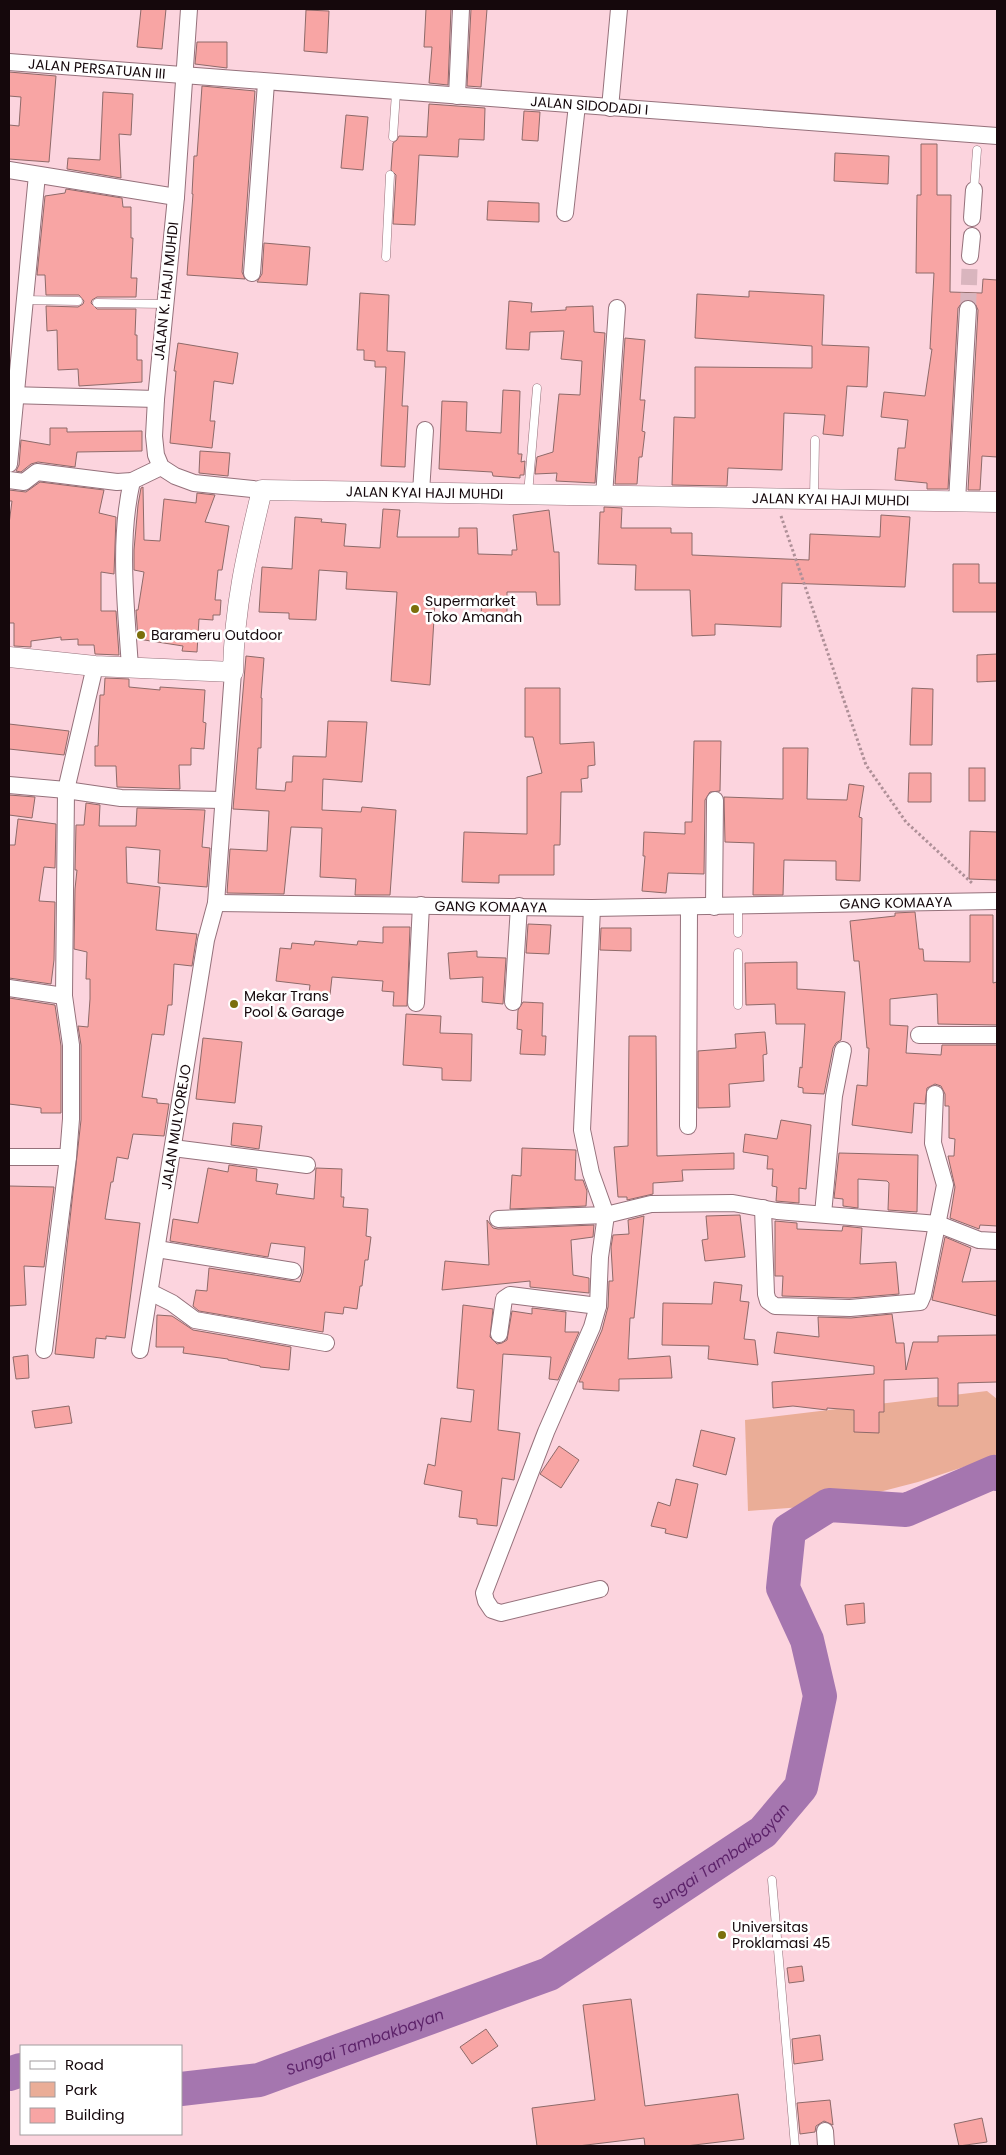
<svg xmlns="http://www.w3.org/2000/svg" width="1006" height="2155" viewBox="0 0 1006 2155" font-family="Poppins,sans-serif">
  <rect width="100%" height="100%" fill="#fcd4de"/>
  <polygon fill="#eaad97" points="987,1391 997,1399 997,1456 918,1482 829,1505 748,1511 745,1420"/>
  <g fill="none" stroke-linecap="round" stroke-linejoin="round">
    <g stroke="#a576af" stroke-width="34">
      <polyline points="9,2074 21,2070"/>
      <path id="s1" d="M181 2089 259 2080 549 1974 763 1832 801 1787 820 1696 807 1640 783 1588 789 1530 829 1505 906 1510 994 1472 997 1474"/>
    </g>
  </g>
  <g fill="#f8a5a4" stroke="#8e6a69">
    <polygon points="141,9 166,9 162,49 137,47"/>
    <polygon points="426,9 451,9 448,85 429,83 432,47 424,47"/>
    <polygon points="471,9 487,9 481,87 467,86"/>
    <polygon points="306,10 329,11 327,53 304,51"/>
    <polygon points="197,42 227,42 227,68 195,64"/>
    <polygon points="9,72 56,76 49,162 9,159 9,125 19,126 21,97 9,96"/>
    <polygon points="202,86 255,91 242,272 245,279 187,275 193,194 192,194 194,156 197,156"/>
    <polygon points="103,92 133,94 131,135 119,134 121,178 67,169 68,158 100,160"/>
    <polygon points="429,104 485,108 484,140 459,139 458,157 419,155 415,225 393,224 396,175 391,170 393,143 397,140 399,136 427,137"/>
    <polygon points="524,111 540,112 538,141 522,140"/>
    <polygon points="346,115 368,117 363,170 341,168"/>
    <polygon points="921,144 937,144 937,195 951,195 950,292 982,293 983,279 997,280 997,457 982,456 980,490 968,490 978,310 974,301 964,300 958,308 948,489 927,489 927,483 895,480 898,448 905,448 908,420 881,417 884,392 925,396 932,349 930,349 934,273 916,273 917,195 921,195"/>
    <polygon points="835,153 889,156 888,184 834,181"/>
    <polygon points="66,189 122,198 123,207 131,207 131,238 133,238 131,278 137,278 136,297 97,297 92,300 91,303 97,309 136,309 135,335 137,335 137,360 142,360 142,382 79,386 78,369 58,370 57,330 47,331 46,306 78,307 83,304 84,301 79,295 46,295 45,275 37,275 45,196 65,193"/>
    <polygon points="488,201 539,203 539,222 487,220"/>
    <polygon points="264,243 310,247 307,285 257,282 262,274"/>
    <polygon points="749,291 824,295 822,345 869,347 867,387 847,386 843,436 823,434 825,415 784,413 782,470 728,468 727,486 672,485 674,417 695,418 695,367 812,368 812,346 695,338 697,294 749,297"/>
    <polygon points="360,293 389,295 387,351 405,352 402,406 408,406 405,467 381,466 386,367 375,367 375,361 364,360 364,350 357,350"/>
    <polygon points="509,301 532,303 531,312 566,310 566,307 593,306 594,332 605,333 595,483 556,481 557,473 535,474 537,457 553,452 559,394 580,395 582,361 561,359 564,331 530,332 529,350 506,349"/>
    <polygon points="625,338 645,340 640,400 645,400 642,431 645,432 642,457 639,457 637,484 615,484"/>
    <polygon points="178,343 238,353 233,384 214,381 210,421 215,421 212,448 170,443 176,371 174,371"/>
    <polygon points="503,390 520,391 518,454 522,454 521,462 525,461 524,475 520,475 520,478 493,476 492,472 439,469 442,401 467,402 466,431 501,433"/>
    <polygon points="50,428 67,428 67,432 142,431 142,451 77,452 75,467 38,462 31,464 21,472 16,471 19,465 21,440 50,445"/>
    <polygon points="200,451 230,453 228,476 199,473"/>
    <polygon points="40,482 104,490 99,513 116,517 114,574 101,572 101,611 116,611 119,655 95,654 94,645 78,645 78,639 61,640 61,637 31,641 31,647 14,646 14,623 9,623 9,524 12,501 9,501 9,490 26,492"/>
    <polygon points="143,487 144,540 160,541 164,499 196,503 197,493 215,495 205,522 229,526 222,570 218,570 215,600 221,600 220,615 213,615 213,620 199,619 197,652 182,651 183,646 138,639 136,610 138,610 144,572 134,570 134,550 138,505 141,488"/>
    <polygon points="604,507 622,508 621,528 671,528 671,533 692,533 692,555 809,560 810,534 880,537 881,515 910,517 905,587 782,583 781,627 715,624 715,635 692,636 690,590 635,590 636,565 598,564 600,512 604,512"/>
    <polygon points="383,509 400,510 397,537 459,537 459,528 477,528 478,554 512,555 512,550 517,550 513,515 549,510 554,552 559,552 560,605 537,605 536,592 507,592 507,614 481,613 482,601 435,602 430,685 391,681 397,592 346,589 347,572 319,570 316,620 289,619 289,613 259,612 262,567 292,569 295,517 322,519 321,522 346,524 344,546 380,548"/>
    <polygon points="953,564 979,564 979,583 997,583 997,612 953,612"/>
    <polygon points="997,654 997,681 977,682 977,655"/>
    <polygon points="246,656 264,658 261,698 262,698 261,748 258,748 256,789 285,791 286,782 292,782 293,756 326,757 328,721 367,722 362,782 323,779 322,810 361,812 362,807 396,810 390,895 355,895 356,879 320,877 322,828 291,827 284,894 227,893 230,849 267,851 269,811 233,809"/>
    <polygon points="105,678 129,679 129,687 160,690 160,687 205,690 203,722 206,723 204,749 191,748 191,765 179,765 180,789 117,787 116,766 95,766 95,746 98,746 100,695 104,695"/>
    <polygon points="525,688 560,688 560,744 594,742 595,765 588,766 588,778 581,779 582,792 561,792 560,845 554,845 554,875 499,875 499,883 462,882 464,832 527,834 527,777 542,773 533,737 525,737"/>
    <polygon points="912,688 933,689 932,745 910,745"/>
    <polygon points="9,724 69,731 64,755 9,749"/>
    <polygon points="694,741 721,741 720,791 710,792 705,800 704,874 668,873 666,893 642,891 645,856 643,856 644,832 685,834 685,822 692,822"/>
    <polygon points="783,748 808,748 807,799 847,800 849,784 864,786 859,817 862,818 860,881 836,880 836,861 784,860 783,895 753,895 754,843 725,842 724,797 783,799"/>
    <rect x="969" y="768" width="16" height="33"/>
    <polygon points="909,773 931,773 931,802 908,802"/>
    <polygon points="9,795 35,797 32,818 9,815"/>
    <polygon points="86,803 100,805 99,826 136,826 137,808 205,810 202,847 210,848 207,887 158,883 160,850 126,847 127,883 160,887 156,930 197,934 192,966 174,964 172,1005 168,1005 164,1035 152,1034 142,1097 157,1099 157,1103 169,1104 164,1136 133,1134 128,1159 117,1157 113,1182 111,1182 105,1219 140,1223 125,1338 106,1336 106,1339 96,1338 94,1358 55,1354 81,1120 81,1045 78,1026 88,1027 90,999 90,979 86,979 87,952 74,949 75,889 77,870 75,870 76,825 84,825"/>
    <polygon points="18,819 56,824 55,868 44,867 39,901 55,902 54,960 51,984 9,978 9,845 15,845"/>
    <polygon points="970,831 997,832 997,880 969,879"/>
    <polygon points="915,912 919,949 923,949 924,961 970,962 970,915 993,915 993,983 997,982 997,1025 938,1024 937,994 890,999 890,1025 908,1026 906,1053 941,1055 942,1045 997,1045 997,1226 980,1225 979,1229 950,1218 955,1187 948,1156 954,1156 955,1139 949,1138 949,1106 945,1106 945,1094 941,1086 935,1084 927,1088 925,1104 914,1103 912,1133 852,1125 857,1085 867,1086 869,1048 867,1048 859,961 854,961 850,921 895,916 895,913"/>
    <polygon points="528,924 551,925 549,954 526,953"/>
    <polygon points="383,927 410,927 407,1006 393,1006 394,992 382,991 383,981 332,977 330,995 309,993 310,985 276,981 280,948 291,949 292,943 314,945 315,941 357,945 358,941 383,943"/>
    <polygon points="601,928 631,928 631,951 600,950"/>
    <polygon points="477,951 477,957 506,958 503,1004 482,1002 483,977 450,979 448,953"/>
    <polygon points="797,962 797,989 845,992 841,1040 836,1043 833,1048 824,1094 803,1093 803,1088 798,1087 800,1067 802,1068 805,1024 776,1024 775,1004 746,1005 745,963"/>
    <polygon points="9,998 55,1005 61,1046 61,1113 41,1113 41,1108 9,1104"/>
    <polygon points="523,1002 543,1003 542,1036 546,1036 545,1055 520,1054 522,1030 517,1029 518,1010"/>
    <polygon points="406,1014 441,1016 440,1033 472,1034 471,1081 442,1080 442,1068 403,1065"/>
    <polygon points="765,1032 767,1054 763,1055 764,1081 729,1084 730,1107 698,1108 698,1051 736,1048 735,1034"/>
    <polygon points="629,1036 656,1036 657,1156 734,1153 734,1169 682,1170 683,1181 653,1183 653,1194 627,1200 627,1197 618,1197 614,1147 628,1146"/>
    <polygon points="203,1038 242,1042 235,1103 196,1099"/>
    <polygon points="781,1120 811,1125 806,1189 799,1188 799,1203 776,1201 777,1187 772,1186 773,1169 767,1169 768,1156 743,1152 745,1134 777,1139"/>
    <polygon points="233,1123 262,1126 259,1149 231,1145"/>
    <polygon points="522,1148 576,1150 575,1180 583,1180 587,1191 586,1206 510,1209 512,1175 521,1176"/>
    <polygon points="839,1153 918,1155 917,1212 888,1210 889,1183 887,1181 858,1179 858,1208 843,1206 843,1199 834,1198"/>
    <polygon points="229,1165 257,1169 256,1181 278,1184 276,1194 314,1199 316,1168 342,1169 341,1197 344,1197 343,1207 368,1209 366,1236 371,1237 368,1260 365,1260 362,1286 360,1286 357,1309 344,1307 343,1314 325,1312 323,1332 199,1311 193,1306 196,1290 207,1291 209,1268 300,1282 303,1273 305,1247 271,1243 268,1257 170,1241 173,1219 198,1223 208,1168 228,1172"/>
    <polygon points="9,1186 54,1187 44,1267 24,1266 26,1305 9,1306"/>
    <polygon points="740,1215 745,1257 705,1261 702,1240 708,1239 706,1216"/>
    <polygon points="644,1216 634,1318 630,1318 628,1359 670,1356 672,1378 619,1379 619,1391 583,1389 583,1382 579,1382 602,1330 608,1307 609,1281 613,1281 611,1247 613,1235 629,1234 628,1220"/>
    <polygon points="487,1220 493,1228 498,1229 594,1225 593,1237 571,1240 573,1275 589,1278 589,1293 530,1287 530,1281 442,1290 445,1261 489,1265"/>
    <polygon points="775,1221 797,1223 797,1229 842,1231 843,1226 862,1228 860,1264 896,1262 899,1294 850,1298 782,1296 783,1276 775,1276"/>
    <polygon points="945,1237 971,1248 962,1282 997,1281 997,1316 932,1300"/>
    <polygon points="714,1282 742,1285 740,1301 749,1302 744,1339 755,1340 758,1365 708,1359 709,1346 662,1345 663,1303 712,1304"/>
    <polygon points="463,1305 493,1309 490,1337 497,1344 502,1343 507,1340 512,1311 532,1314 532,1308 566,1312 565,1332 579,1332 558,1380 549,1379 551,1357 503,1354 498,1430 520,1433 514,1480 502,1478 497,1526 477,1524 477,1519 459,1517 462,1491 424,1484 428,1464 435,1466 441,1418 471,1422 474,1390 457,1388"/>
    <polygon points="892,1314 896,1343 904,1343 906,1370 913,1342 938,1342 938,1336 997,1335 997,1382 958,1383 958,1406 938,1406 938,1378 884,1380 884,1412 879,1412 879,1433 854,1432 854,1410 827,1408 827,1410 793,1406 773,1408 772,1382 874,1374 874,1366 774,1353 777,1332 819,1337 818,1317 851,1318"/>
    <polygon points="157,1315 172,1316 193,1330 291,1347 289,1370 260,1367 260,1366 228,1360 228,1359 183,1353 184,1347 156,1347"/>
    <polygon points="28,1355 29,1378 16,1379 13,1357"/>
    <polygon points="69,1406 72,1423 35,1428 32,1411"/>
    <polygon points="701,1430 735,1438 726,1475 693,1466"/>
    <polygon points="559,1446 579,1460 561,1488 540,1474"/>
    <polygon points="676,1479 698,1484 687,1538 665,1533 666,1529 651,1526 658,1502 670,1506"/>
    <polygon points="864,1603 865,1623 847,1625 845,1605"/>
    <polygon points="802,1966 804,1981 789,1983 787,1968"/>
    <polygon points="631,1999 645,2106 738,2094 744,2139 686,2146 645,2146 644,2138 578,2146 537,2146 532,2108 595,2100 583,2005"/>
    <polygon points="486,2029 498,2046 472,2064 460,2047"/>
    <polygon points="820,2035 823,2060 794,2064 792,2039"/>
    <polygon points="830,2100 833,2125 824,2121 816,2126 815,2132 800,2134 797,2103"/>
    <polygon points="982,2118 987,2142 959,2146 954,2124"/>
  </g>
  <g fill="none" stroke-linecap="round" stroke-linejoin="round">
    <polyline stroke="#d9b5be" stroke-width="16" stroke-dasharray="16 8" stroke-linecap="butt" points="968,309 970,256"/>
    <g stroke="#95717b" stroke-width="9">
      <g id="service">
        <polyline points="393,137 396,93"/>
        <polyline points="974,190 977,150"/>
        <polyline points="386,257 390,175"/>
        <polyline points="24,300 78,301"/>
        <polyline points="97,303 165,304"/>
        <polyline points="528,494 537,388"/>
        <polyline points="814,498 815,440"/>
        <polyline points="738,907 738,933"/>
        <polyline points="738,1005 738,953"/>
        <polyline points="772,1880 795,2146"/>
      </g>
    </g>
    <g stroke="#95717b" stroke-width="18">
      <g id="minor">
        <polyline points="189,9 176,197 156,399 154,436 156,455 161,467 175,476 194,483 262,490"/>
        <path id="s2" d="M9 62 997 136"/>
        <polyline points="457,96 461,9"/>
        <polyline points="610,108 619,9"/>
        <polyline points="9,170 176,197"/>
        <polyline points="565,213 577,105"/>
        <polyline points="972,218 974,190"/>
        <polyline points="970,256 972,236"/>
        <polyline points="252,273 266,83"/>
        <polyline points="9,395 156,399"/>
        <polyline points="9,464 37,175"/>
        <polyline points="9,480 24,482 37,472 117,482 132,481 161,467"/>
        <polyline points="421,492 425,430"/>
        <polyline points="604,496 617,308"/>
        <polyline points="957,501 968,309"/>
        <path d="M130 667C126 606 118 541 132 481"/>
        <polyline points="9,785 66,790 121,798 222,800"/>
        <path id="s3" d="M216 903 592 908 997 901"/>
        <polyline points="714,907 715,800"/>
        <polyline points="9,988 64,996"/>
        <polyline points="513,1002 519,906"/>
        <polyline points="416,1003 421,905"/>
        <polyline points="919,1035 997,1035"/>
        <polyline points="688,1126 689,907"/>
        <polyline points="173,1148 307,1165"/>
        <polyline points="9,1157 68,1157"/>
        <polyline points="763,1208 766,1294 768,1301 775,1306 850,1308 920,1302 923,1295 945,1185 933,1143 935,1094"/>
        <polyline points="823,1214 834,1096 843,1050"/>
        <polyline points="498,1219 606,1215 591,1173 582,1130 592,908"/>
        <polyline points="157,1249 293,1271"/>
        <polyline points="150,1292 172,1303 195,1320 326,1343"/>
        <polyline points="499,1334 504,1299 510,1295 598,1306"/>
        <polyline points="44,1350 68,1157 71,1119 71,1045 64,996 66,790 95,666"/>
        <path id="s4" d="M140 1350 206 940 216 903 233 672"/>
        <polyline points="600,1589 501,1613 492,1610 486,1601 484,1593 546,1432 592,1327 598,1306 600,1257 606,1215 651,1204 733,1203 777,1211 938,1224 979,1240 997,1241"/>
        <polyline points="825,2131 826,2146"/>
      </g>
    </g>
    <g stroke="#95717b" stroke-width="21">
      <g id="tertiary">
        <path id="s5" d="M9 657 95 666 233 672C234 607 247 552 262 490L997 502"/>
      </g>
    </g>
    <polyline stroke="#af9098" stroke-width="3" stroke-dasharray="2.5 2.5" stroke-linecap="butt" points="781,516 866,765 906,822 973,884"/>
    <use href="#service" stroke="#fff" stroke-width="8"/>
    <use href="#minor" stroke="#fff" stroke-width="16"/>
    <use href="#tertiary" stroke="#fff" stroke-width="20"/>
  </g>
  <g fill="#7b6f0c" stroke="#fff" stroke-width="2">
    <circle cx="415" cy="609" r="5"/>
    <circle cx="141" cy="635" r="5"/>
    <circle cx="234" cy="1004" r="5"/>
    <circle cx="722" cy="1935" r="5"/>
  </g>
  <g text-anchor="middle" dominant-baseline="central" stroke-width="5" stroke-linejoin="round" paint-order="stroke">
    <g font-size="14" fill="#15080c" stroke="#fff">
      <text stroke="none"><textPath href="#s2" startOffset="88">JALAN PERSATUAN III</textPath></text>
      <text stroke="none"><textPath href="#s2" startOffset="582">JALAN SIDODADI I</textPath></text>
      <text transform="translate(166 291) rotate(-84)">JALAN K. HAJI MUHDI</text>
      <text stroke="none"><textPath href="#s5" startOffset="572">JALAN KYAI HAJI MUHDI</textPath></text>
      <text stroke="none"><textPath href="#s5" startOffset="978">JALAN KYAI HAJI MUHDI</textPath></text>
      <text stroke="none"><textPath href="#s3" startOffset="680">GANG KOMAAYA</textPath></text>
      <text stroke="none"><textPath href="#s3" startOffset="275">GANG KOMAAYA</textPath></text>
      <text stroke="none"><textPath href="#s4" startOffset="226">JALAN MULYOREJO</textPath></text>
    </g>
    <g font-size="14" fill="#15080c" stroke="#fff" text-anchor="start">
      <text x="425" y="601">Supermarket<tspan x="425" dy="16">Toko Amanah</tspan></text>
      <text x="151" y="635">Barameru Outdoor</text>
      <text x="244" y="996">Mekar Trans<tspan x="244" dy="16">Pool &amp; Garage</tspan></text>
      <text x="732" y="1927">Universitas<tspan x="732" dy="16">Proklamasi 45</tspan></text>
    </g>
    <g font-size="15" font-style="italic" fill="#5d236a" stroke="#fff">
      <text stroke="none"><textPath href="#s1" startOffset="596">Sungai Tambakbayan</textPath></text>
      <text stroke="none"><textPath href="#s1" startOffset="191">Sungai Tambakbayan</textPath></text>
    </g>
  </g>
  <rect width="1006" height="2155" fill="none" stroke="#15080c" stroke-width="20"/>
  <rect x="20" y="2045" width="162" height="90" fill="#ffffff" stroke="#a19c9e"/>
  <rect x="30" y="2061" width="25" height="8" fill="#ffffff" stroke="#a19c9e"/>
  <text x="65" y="2070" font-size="15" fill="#15080c">Road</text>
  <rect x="30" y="2082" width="25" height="15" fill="#eaad97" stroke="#a19c9e"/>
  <text x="65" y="2095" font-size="15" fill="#15080c">Park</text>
  <rect x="30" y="2108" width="25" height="15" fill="#f8a5a4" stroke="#a19c9e"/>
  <text x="65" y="2120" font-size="15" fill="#15080c">Building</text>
</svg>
